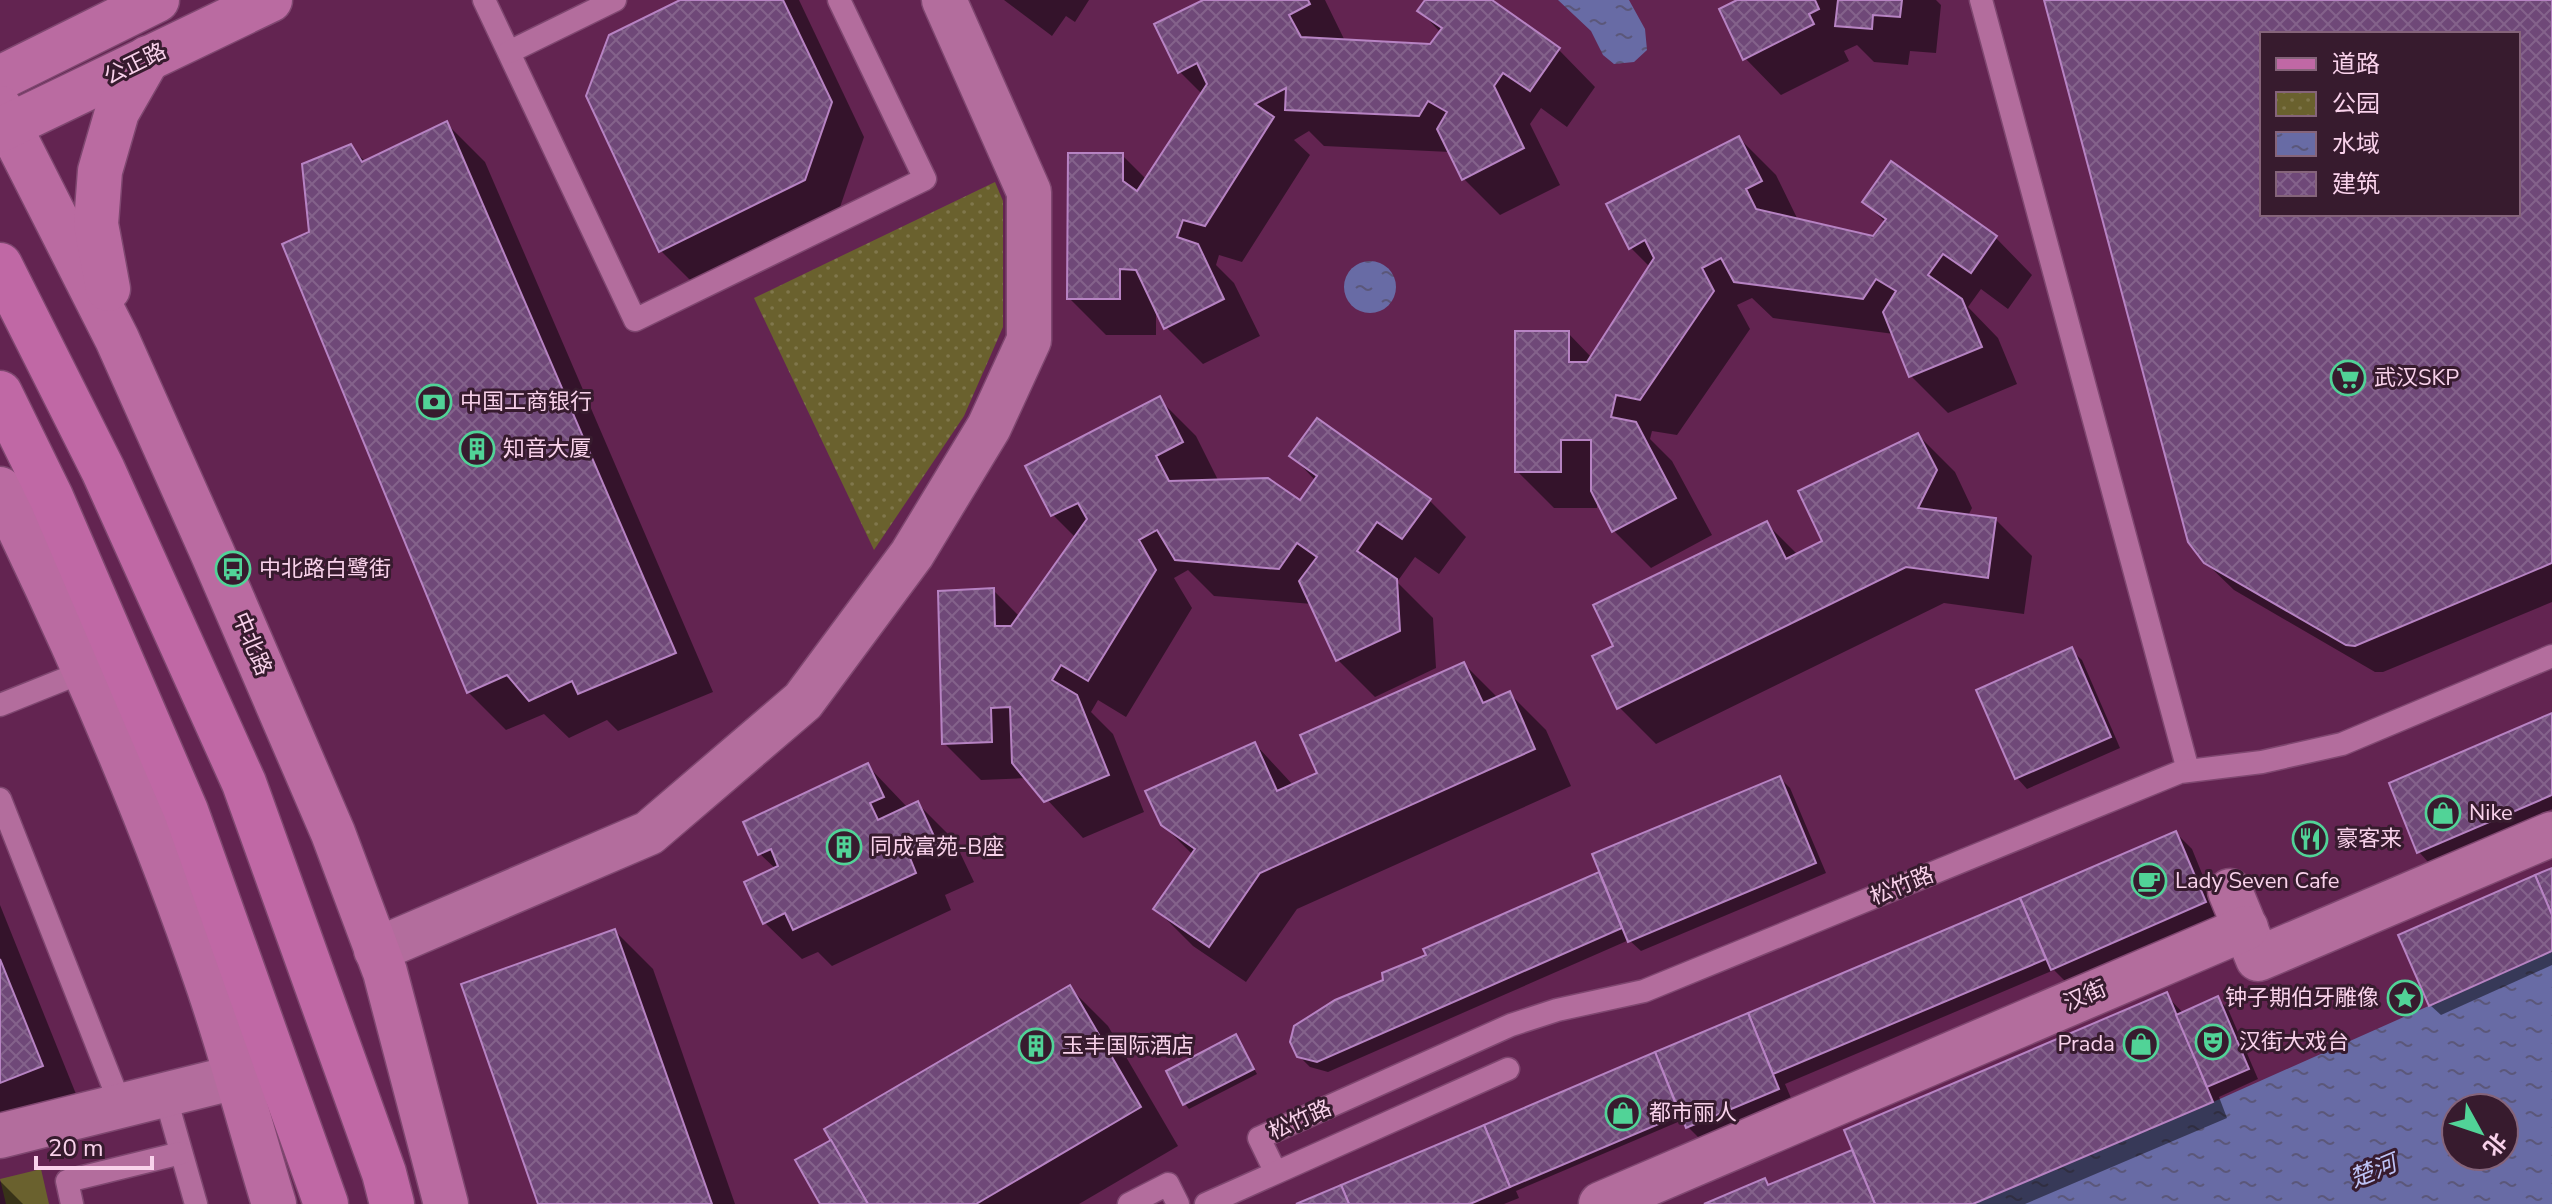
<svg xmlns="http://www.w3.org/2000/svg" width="2552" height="1204" viewBox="0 0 2552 1204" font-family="'Nunito Sans','Noto Sans SC',sans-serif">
  <defs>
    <pattern id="park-dots" width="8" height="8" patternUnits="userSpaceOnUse" patternTransform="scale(2)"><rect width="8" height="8" fill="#6a612e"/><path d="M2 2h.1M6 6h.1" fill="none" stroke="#80774c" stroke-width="1.8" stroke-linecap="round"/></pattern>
    <pattern id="water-ripples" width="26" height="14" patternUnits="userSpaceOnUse" patternTransform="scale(2)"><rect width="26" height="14" fill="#686ba5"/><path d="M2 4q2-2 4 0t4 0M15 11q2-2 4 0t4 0" fill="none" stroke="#5b577a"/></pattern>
    <pattern id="building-cross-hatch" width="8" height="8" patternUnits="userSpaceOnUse" patternTransform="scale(2)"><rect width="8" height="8" fill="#6f4878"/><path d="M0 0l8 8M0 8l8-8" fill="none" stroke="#84628b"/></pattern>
  </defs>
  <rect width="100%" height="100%" fill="#632451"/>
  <polygon fill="#6a612e" points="41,1169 49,1204 6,1204 0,1179"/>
  <polygon fill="url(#park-dots)" points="995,182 1003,201 1003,327 964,416 874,550 754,298"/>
  <g fill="url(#water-ripples)" fill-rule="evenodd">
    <polygon points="1558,0 1629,0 1645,29 1647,50 1634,62 1614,64 1603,55 1591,31"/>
    <circle cx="1370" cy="287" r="26"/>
    <path d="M2552 951V1204H1973L2213 1102ZM2456 1108H2504V1156H2456Z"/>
  </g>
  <g fill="#0007" fill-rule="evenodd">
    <polygon points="685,0 799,0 864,137 838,213 694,284 661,251"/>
    <polygon points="1004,0 1089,0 1075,22 1066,16 1052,36"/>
    <polygon points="1207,0 1325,0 1345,41 1431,46 1441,33 1420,11 1428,0 1488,0 1559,50 1595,87 1567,127 1541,108 1530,124 1560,185 1500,215 1463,178 1450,152 1324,146 1309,131 1294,140 1310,155 1242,262 1219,255 1216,265 1234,283 1260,336 1203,364 1166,327 1156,307 1156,335 1106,335 1069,298 1122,155 1147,180 1203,95 1180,72"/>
    <polygon points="1742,0 1936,0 1941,5 1936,53 1910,51 1908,65 1874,62 1857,45 1844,51 1849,61 1781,95 1745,58"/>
    <path d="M2047 0H2552V602L2383 672H2375L2234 590 2205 562ZM2262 34H2518V214H2262Z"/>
    <polygon points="447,124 485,162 713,692 618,731 607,720 569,738 544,714 506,730 468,692 311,233 350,147 366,162"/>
    <polygon points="1739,138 1776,175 1797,218 1794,220 1874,238 1885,222 1865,202 1996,238 2032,275 2008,309 1981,289 1968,307 1998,338 2017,384 1948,413 1911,376 1894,334 1773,318 1752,298 1737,305 1750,329 1677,435 1652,431 1650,439 1672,461 1712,535 1651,568 1614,531 1597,499 1597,508 1554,508 1517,471 1568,333 1592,358 1650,267 1630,247"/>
    <polygon points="1159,399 1196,436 1219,482 1300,503 1316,481 1292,456 1429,500 1466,537 1439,574 1415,557 1397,582 1433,618 1436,668 1375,697 1338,660 1312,604 1214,596 1188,570 1174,578 1192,608 1126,717 1098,700 1091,712 1113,734 1144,812 1083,838 1027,778 981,780 944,743 993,590 1020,617 1076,538 1053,515 1028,467"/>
    <polygon points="1918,435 1955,472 1972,508 1968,516 1995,519 2032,556 2024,614 1944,603 1656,744 1619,707 1616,647 1766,523 1798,555 1825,542"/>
    <polygon points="2071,650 2082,660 2120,748 2027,789 2017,778"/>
    <polygon points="1464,664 1498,698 1509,693 1546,730 1571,786 1297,909 1246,982 1193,946 1156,909 1193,855 1162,824 1255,744 1294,786 1320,774"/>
    <polygon points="2552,715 2552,809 2429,863 2419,852 2391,784"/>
    <polygon points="868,766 908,808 918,804 954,840 974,882 945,895 951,910 832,966 818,952 802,959 765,923 776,869 760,854"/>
    <polygon points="1780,778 1790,788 1826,873 1641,951 1629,940 1328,1072 1310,1067 1298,1055 1386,982 1429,956 1426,950 1602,873"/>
    <polygon points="2176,833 2192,849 2220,918 2068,984 2054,970 1785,1084 1794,1105 1704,1143 1688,1127 1685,1119 1516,1191 1519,1198 1504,1204 1302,1204"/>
    <polygon points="2552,870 2552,965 2441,1015 2430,1005"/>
    <polygon points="0,905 80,1104 0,1136"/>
    <polygon points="615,931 653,969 735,1204 540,1204"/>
    <polygon points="1070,988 1108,1026 1178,1146 1079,1204 822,1204 833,1140"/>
    <polygon points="2166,995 2184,1014 2218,999 2228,1009 2258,1079 2219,1097 2227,1118 2025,1204 1709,1204 1764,1181 1770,1187 1851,1152 1858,1159"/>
    <polygon points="1236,1036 1257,1074 1189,1109 1185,1104"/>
    <polygon points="0,1181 23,1204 0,1204"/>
  </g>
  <g fill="url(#building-cross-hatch)" stroke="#b783c3" stroke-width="2" fill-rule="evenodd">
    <polygon points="680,0 783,0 832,102 805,180 659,252 586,96 609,35"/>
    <polygon points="1203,0 1308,0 1310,4 1289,15 1301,37 1430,44 1442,28 1417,11 1425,0 1492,0 1560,48 1530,91 1503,73 1494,86 1524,148 1462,180 1437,129 1447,112 1428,101 1419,116 1285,110 1286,88 1255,104 1274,117 1205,226 1183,220 1177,237 1198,244 1224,299 1164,329 1136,270 1120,269 1120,299 1067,299 1068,153 1123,153 1123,181 1137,191 1207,84 1197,63 1178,73 1154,24"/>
    <polygon points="1737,0 1815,0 1819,9 1809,14 1814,24 1743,60 1719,9"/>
    <polygon points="1838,0 1902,0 1900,17 1873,15 1872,29 1835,26"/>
    <path d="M2044 0H2552V563L2355 646 2346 645 2204 563 2188 542ZM2262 34H2518V214H2262Z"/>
    <polygon points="447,121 676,653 578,694 572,681 529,701 507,675 467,693 282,244 309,232 302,164 351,144 362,162"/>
    <polygon points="1739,136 1762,181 1746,189 1756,209 1873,236 1886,219 1862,202 1891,161 1997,236 1971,273 1943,254 1928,275 1962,299 1982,347 1909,377 1883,312 1896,291 1876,279 1863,299 1734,282 1721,258 1702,268 1714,291 1640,400 1616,395 1611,417 1636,422 1676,498 1612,532 1591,491 1591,440 1561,440 1561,472 1515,472 1515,331 1569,331 1569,362 1587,362 1654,258 1645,240 1629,249 1606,204"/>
    <polygon points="1160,396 1183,442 1156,456 1169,481 1268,478 1300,500 1317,476 1289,456 1317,418 1431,499 1402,539 1377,522 1357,551 1397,579 1400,631 1336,661 1299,581 1317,557 1297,543 1279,569 1175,560 1157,530 1139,540 1156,570 1088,681 1061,665 1052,680 1077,695 1109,775 1044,802 1012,763 1010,707 991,708 992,742 942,744 938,591 994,588 995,626 1011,626 1087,519 1078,503 1051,516 1025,466"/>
    <polygon points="1918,433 1937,470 1918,508 1996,518 1988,578 1906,567 1617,709 1592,656 1613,646 1593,605 1767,521 1786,559 1822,541 1798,491"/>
    <polygon points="2072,647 2111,737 2015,779 1976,690"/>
    <polygon points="1464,662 1483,703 1510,691 1535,749 1260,873 1209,947 1153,909 1195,849 1161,825 1145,791 1255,742 1277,791 1317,773 1300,735"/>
    <polygon points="2552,713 2552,795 2417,853 2389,783"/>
    <polygon points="868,763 884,797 870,803 878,820 918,801 938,845 910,858 916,873 793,930 785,913 763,924 744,882 778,866 771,849 758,855 743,822"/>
    <polygon points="1780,776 1816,863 1628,942 1592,854"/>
    <polygon points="2176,831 2206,902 2051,970 2020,898"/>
    <polygon points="2552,868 2552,915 2535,875"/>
    <polygon points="1599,872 1622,928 1317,1062 1297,1057 1290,1042 1294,1026 1335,1000 1383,980 1382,973 1426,955 1423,949"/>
    <polygon points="2535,875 2552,915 2552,951 2429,1006 2398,935"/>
    <polygon points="2020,898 2046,959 1773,1074 1748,1013"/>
    <polygon points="615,929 712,1204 538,1204 461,984"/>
    <polygon points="0,959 43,1066 0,1083"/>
    <polygon points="1070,985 1141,1107 976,1204 868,1204 824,1129"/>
    <polygon points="2167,992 2213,1102 1973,1204 1875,1204 1844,1130"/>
    <polygon points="2218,996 2249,1069 2207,1087 2176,1015"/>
    <polygon points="1748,1013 1779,1089 1686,1128 1655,1052"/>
    <polygon points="1236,1034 1254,1069 1183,1105 1166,1071"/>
    <polygon points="1655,1052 1680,1115 1510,1187 1484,1125"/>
    <polygon points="1484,1125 1510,1187 1470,1204 1349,1204 1341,1185"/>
    <polygon points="831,1140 868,1204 820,1204 795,1160"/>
    <polygon points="1852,1150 1875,1204 1704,1204 1765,1178 1768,1185"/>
    <polygon points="1341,1185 1349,1204 1296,1204"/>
  </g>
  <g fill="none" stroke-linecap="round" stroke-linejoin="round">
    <g stroke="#7f4770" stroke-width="25">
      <g id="lane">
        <polyline points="484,0 635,320 925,179 839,0"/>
        <polyline points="1981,0 2188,770"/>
        <polyline points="509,52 615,0"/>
        <polyline points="0,705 85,671"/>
        <polyline points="0,799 121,1106"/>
        <polyline points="165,1095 196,1204"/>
        <polyline points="1275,1171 1259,1138 1511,1025 1557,1010 1644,991 2180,772 2262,762 2342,744 2552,656"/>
        <polyline points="72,1204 67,1181 181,1153"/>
        <polyline points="1129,1204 1168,1184 1178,1204"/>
        <polyline points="1206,1204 1508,1069"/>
      </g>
    </g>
    <g stroke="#7f4770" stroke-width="47">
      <g id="street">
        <polyline points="2230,891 2258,959 2552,834"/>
        <polyline points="376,950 649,833 803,701 912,554 989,427 1029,340 1029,192 944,0"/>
        <polyline points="0,1136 236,1077"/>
        <polyline points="1601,1204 2246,928"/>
      </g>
    </g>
    <g stroke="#7f4770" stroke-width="47">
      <g id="secondary">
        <polyline points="0,78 157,0"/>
        <polyline points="0,108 117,339 212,552 333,833 385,972 446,1204"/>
        <polyline points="0,130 270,0"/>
        <polyline points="108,289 96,224 100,171 117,112 148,58"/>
        <path d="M0 489C79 651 151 817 209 988 233 1059 252 1132 274 1204"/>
      </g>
    </g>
    <g stroke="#7f4770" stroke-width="47">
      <g id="primary">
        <polyline points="0,265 103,470 244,783 384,1173 392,1204"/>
        <polyline points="0,393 51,497 186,811 326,1204"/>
      </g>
    </g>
    <use href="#lane" stroke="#b36d9d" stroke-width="22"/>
    <use href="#street" stroke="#b36d9d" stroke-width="44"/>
    <use href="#secondary" stroke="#ba6ba1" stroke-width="44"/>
    <use href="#primary" stroke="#c068a5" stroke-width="44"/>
  </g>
  <defs>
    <g id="supermarket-ring" transform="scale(1.8)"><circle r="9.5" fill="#371b2e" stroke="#51d397" stroke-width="1.5"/><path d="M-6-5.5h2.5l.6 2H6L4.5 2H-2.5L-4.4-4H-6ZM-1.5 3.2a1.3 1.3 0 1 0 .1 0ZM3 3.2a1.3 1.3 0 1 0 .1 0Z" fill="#51d397"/></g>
    <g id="bank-ring" transform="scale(1.8)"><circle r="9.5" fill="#371b2e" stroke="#51d397" stroke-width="1.5"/><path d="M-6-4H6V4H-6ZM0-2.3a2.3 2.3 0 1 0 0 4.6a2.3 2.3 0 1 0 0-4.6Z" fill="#51d397"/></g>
    <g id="building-ring" transform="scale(1.8)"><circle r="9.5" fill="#371b2e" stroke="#51d397" stroke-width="1.5"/><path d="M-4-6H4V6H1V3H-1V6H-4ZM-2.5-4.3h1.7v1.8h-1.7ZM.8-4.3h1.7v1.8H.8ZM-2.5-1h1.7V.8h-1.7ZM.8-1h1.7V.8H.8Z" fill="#51d397"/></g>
    <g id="bus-ring" transform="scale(1.8)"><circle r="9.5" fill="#371b2e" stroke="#51d397" stroke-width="1.5"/><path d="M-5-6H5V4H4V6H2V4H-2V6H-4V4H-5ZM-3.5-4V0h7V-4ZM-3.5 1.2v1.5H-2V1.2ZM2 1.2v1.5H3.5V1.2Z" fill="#51d397"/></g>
    <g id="shop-ring" transform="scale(1.8)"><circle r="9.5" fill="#371b2e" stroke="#51d397" stroke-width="1.5"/><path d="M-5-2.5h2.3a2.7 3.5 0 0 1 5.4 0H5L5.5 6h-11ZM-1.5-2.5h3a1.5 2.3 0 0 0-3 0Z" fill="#51d397"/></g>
    <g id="restaurant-ring" transform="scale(1.8)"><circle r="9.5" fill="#371b2e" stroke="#51d397" stroke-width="1.5"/><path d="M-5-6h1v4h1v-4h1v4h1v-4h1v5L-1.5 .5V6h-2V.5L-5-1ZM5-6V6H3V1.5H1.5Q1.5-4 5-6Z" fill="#51d397"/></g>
    <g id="cafe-ring" transform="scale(1.8)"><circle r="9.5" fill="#371b2e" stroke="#51d397" stroke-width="1.5"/><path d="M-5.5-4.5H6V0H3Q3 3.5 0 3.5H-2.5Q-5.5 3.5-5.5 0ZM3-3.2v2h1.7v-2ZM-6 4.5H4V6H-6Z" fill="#51d397"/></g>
    <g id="sight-ring" transform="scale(1.8)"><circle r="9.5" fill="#371b2e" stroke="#51d397" stroke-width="1.5"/><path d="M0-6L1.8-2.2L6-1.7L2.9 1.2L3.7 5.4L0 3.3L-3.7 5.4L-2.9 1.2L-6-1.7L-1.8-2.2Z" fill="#51d397"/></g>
    <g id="theatre-ring" transform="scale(1.8)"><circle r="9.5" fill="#371b2e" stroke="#51d397" stroke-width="1.5"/><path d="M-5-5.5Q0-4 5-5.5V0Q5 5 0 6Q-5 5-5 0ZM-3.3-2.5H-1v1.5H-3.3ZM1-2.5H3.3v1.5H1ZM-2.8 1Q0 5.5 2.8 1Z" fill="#51d397"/></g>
  </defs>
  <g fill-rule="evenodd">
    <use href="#supermarket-ring" x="2348" y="378"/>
    <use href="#bank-ring" x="434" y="402"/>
    <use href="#building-ring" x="477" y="449"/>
    <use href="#bus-ring" x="233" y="569"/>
    <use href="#shop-ring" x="2443" y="813"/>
    <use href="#restaurant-ring" x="2310" y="839"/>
    <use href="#building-ring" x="844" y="847"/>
    <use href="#cafe-ring" x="2149" y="881"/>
    <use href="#sight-ring" x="2405" y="998"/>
    <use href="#theatre-ring" x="2213" y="1042"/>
    <use href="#shop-ring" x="2141" y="1044"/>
    <use href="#building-ring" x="1036" y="1046"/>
    <use href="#shop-ring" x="1623" y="1113"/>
  </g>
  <g text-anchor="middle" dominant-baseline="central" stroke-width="6" stroke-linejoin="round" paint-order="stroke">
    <g font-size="22" fill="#f9d2eb" stroke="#371b2e">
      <text transform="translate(135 64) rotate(-26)">公正路</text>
      <text transform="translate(252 644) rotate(67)">中北路</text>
      <text transform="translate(1902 886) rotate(-22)">松竹路</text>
      <text transform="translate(2085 996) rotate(-23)">汉街</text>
      <text transform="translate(1300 1120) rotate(-24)">松竹路</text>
    </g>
    <g font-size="22" fill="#f9d2eb" stroke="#371b2e" text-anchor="start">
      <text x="2374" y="378">武汉SKP</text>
      <text x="460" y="402">中国工商银行</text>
      <text x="503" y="449">知音大厦</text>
      <text x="259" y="569">中北路白鹭街</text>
      <text x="2469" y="813">Nike</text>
      <text x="2336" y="839">豪客来</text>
      <text x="870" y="847">同成富苑-B座</text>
      <text x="2175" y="881">Lady Seven Cafe</text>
      <text x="2379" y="998" text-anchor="end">钟子期伯牙雕像</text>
      <text x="2239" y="1042">汉街大戏台</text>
      <text x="2115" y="1044" text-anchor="end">Prada</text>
      <text x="1062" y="1046">玉丰国际酒店</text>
      <text x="1649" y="1113">都市丽人</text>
    </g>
    <g font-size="24" font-style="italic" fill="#bec3f6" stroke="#371b2e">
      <text transform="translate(2373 1171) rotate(-22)">楚河</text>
    </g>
  </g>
  <rect x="2260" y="32" width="260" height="184" fill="#371b2e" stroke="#85647a" stroke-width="2"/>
  <rect x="2276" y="58" width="40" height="12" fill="#c068a5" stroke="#85647a" stroke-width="2"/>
  <text x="2332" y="72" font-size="24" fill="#f9d2eb">道路</text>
  <rect x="2276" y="92" width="40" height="24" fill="url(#park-dots)" stroke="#85647a" stroke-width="2"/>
  <text x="2332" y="112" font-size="24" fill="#f9d2eb">公园</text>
  <rect x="2276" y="132" width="40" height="24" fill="url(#water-ripples)" stroke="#85647a" stroke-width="2"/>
  <text x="2332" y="152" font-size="24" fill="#f9d2eb">水域</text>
  <rect x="2276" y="172" width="40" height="24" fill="url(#building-cross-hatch)" stroke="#85647a" stroke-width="2"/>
  <text x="2332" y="192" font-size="24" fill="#f9d2eb">建筑</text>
  <g transform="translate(2480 1132) rotate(130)"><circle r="38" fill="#371b2e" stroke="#85647a" stroke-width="2"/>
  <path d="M0-6L14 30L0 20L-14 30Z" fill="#51d397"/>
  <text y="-12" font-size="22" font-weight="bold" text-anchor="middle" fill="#f9d2eb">北</text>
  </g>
  <path d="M36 1156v12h116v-12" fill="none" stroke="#f9d2eb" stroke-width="4"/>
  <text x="48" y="1156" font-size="24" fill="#f9d2eb" stroke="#371b2e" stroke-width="6" paint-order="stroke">20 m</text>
</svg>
